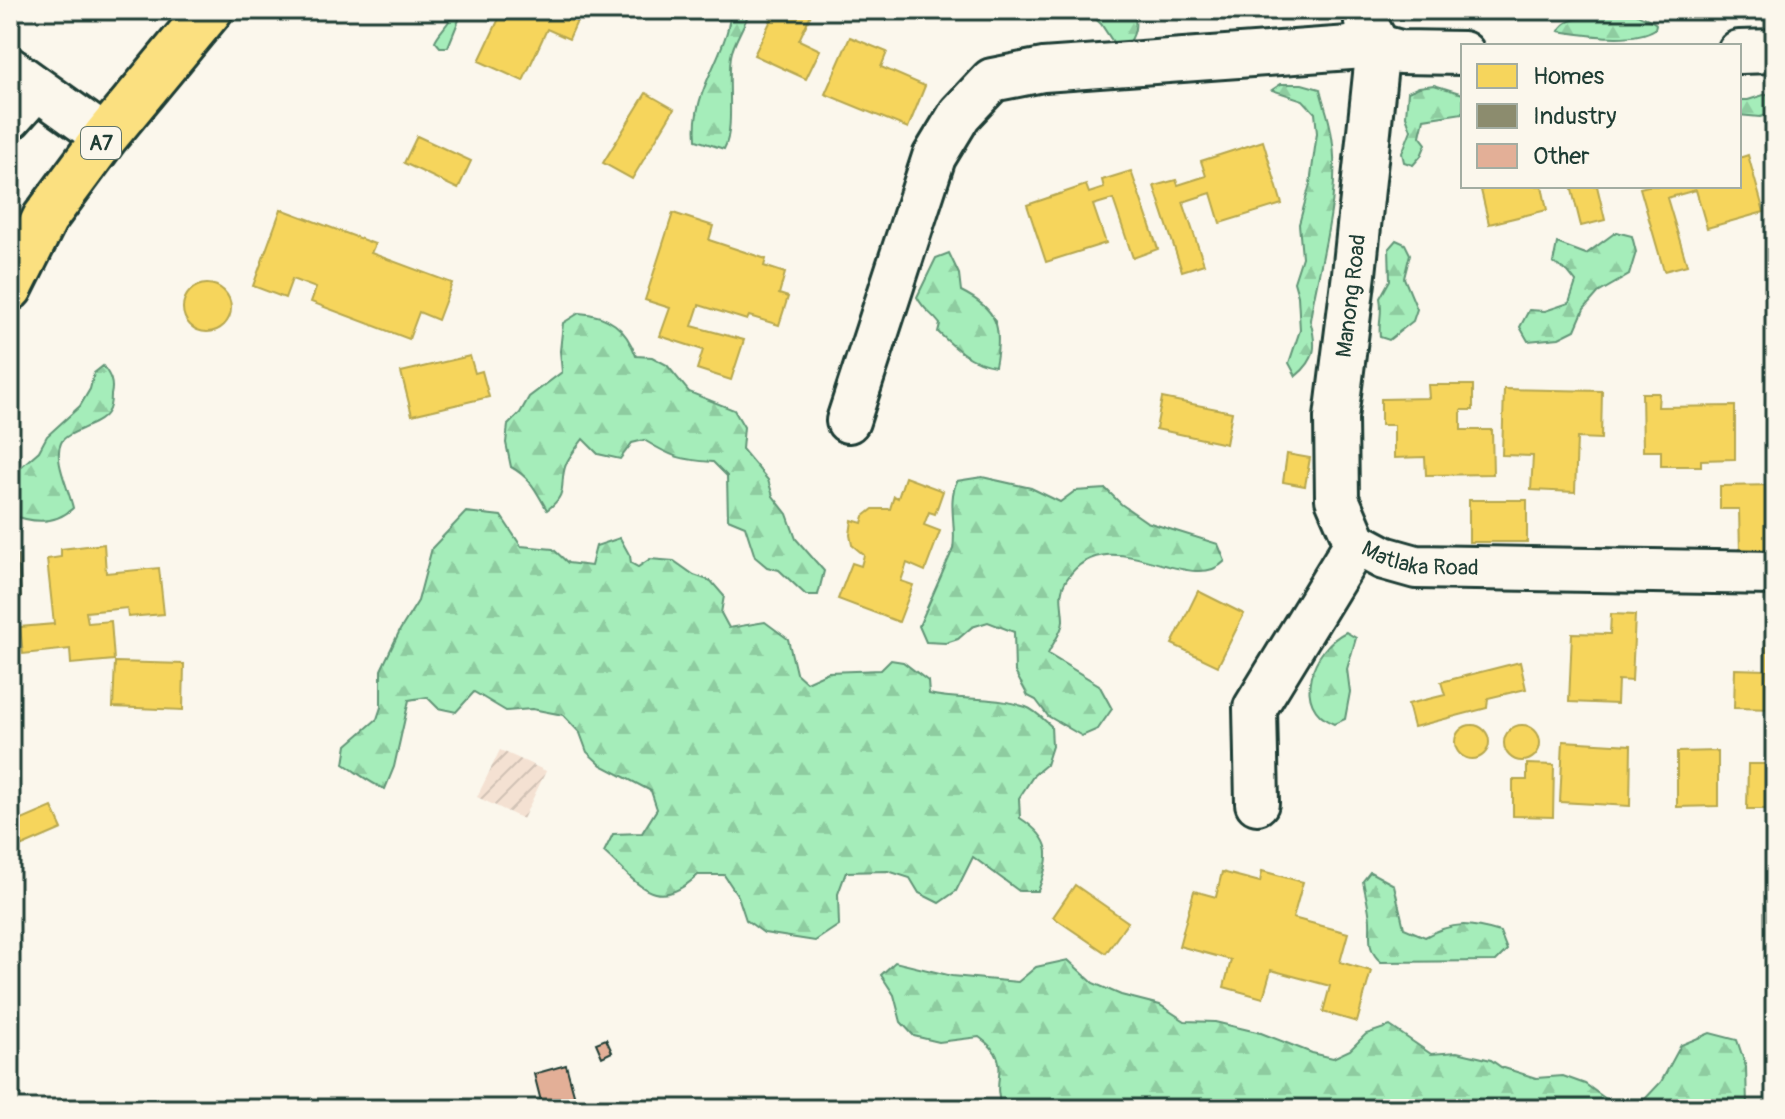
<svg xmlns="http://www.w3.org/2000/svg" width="1785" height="1119" viewBox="0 0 1785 1119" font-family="Pangolin,sans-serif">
  <defs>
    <pattern id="industrial-furrows" width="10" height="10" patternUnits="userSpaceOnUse" patternTransform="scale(2)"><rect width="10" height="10" fill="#f4e1d2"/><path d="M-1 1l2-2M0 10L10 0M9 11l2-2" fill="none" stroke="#d1c2b5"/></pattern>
    <pattern id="forest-firs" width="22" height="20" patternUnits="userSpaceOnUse" patternTransform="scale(2)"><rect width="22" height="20" fill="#a5edba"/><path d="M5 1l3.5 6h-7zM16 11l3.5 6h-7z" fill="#8ecca0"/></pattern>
  </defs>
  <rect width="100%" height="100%" fill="#fbf7ec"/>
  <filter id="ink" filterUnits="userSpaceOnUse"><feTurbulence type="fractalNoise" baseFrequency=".0125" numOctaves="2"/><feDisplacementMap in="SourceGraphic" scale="16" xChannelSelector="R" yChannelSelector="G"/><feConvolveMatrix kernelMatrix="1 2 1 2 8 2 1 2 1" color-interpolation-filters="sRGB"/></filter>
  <g filter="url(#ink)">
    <polygon fill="url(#industrial-furrows)" points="500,750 546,771 523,819 477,797"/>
    <g fill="url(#forest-firs)" stroke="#629577" stroke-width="2">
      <path d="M455 10H463L448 47H440L435 41C439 31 450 24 455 10Z"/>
      <path d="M732 10H746L748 15C743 29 733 43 731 56 727 81 735 130 724 149L696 140C692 98 714 72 726 35 729 27 729 18 732 10Z"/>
      <path d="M1086 10H1134C1137 25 1136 35 1126 47L1115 45 1101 24Z"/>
      <path d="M1604 10H1633C1639 18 1649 17 1656 24L1655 29C1633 43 1585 35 1559 31 1566 16 1586 19 1600 15Z"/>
      <path d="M1281 84H1302L1320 89C1323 103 1329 117 1331 131 1343 194 1320 258 1310 320 1317 345 1317 359 1296 376L1289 363 1300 330 1298 296 1294 282 1302 257 1299 224 1310 184 1317 133 1315 113 1303 100 1272 90Z"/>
      <polygon points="1434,85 1463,94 1463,113 1424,119 1420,136 1426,144 1421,156 1413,165 1404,162 1402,153 1411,130 1406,116 1408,92 1419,87"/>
      <polygon points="1770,93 1775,93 1775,113 1760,117 1739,115 1739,100 1748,100"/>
      <polygon points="1616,232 1632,236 1636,252 1629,275 1598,293 1584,309 1575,330 1559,338 1528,341 1520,327 1529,310 1545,311 1569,303 1576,282 1568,272 1553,263 1557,243 1586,254"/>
      <path d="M1396 240 1405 244 1410 254 1404 278 1417 309 1413 321 1389 340 1380 337C1378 323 1383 312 1380 298L1390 280 1389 248Z"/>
      <path d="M949 253 959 274 961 291C997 309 1003 326 995 366 971 363 956 349 938 332L940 324C931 312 925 312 917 297L936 258Z"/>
      <path d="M579 313C609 315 626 328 636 356L652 357 667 365 689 392 734 410 744 427 742 449 768 480 773 496 787 514 796 539 824 571 818 595H806L779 570 767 567 755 557 745 526 728 519 727 476 713 462C680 460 672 457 644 440L632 443 620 459 598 454 583 439C578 446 571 454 567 462 557 483 571 492 547 510 536 491 531 478 511 467L506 443 508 425 520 413 529 397 562 372 560 351 563 323Z"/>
      <path d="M103 366C110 375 114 383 111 395 111 400 110 409 107 413 98 427 66 431 61 443 53 460 69 489 73 508 55 525 32 523 10 514V486L16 471 39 451 47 436 80 406 90 389 94 373Z"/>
      <path d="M982 477 1031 488 1060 502 1075 491 1106 489 1121 504 1147 522 1218 544 1225 561C1190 598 1108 517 1067 579 1057 594 1063 605 1063 621 1063 631 1052 644 1048 654L1099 685 1112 709 1098 729 1082 736 1048 716 1036 700 1028 696 1015 672 1014 632 988 622 972 627 958 639 946 643 926 642 919 626 953 549C957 526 947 502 957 481Z"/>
      <path d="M466 512 501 516 521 546 553 549 568 563 591 566 596 546 620 538 630 556 631 563 638 567 650 559 674 561 694 575 711 581 724 596 721 613 729 628 765 622 788 639 796 673 806 682 828 672 881 670 891 660 903 662 928 681 929 694C960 701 994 696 1026 707 1035 710 1044 720 1051 726L1052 746 1046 765 1034 775 1019 798 1020 818C1054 840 1051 855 1038 891H1019L973 857 956 891 939 903 919 893 910 878 888 871 846 872 838 894 839 925 815 941 764 933 746 920 738 896 724 875H698C654 916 638 882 604 852L613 834 642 833 657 809 651 791 601 765 587 752 580 733 563 715 532 709 506 711 474 692 456 712 438 708 427 697 409 700 394 767 385 789C371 784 358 773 344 764L347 745 377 719 381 707V670L400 630 418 601 432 548Z"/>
      <path d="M1346 632 1356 638 1347 669 1350 692 1345 719 1334 724C1290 707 1312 648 1346 632Z"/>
      <path d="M1370 872 1394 885 1404 928 1425 937C1454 921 1469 923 1500 932L1507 950 1496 961 1381 962C1366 949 1371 937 1370 920 1369 907 1365 893 1363 881Z"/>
      <path d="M1068 960 1093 983 1121 995 1160 1005 1185 1021 1215 1022 1261 1033 1312 1053 1333 1058 1350 1050 1366 1034 1390 1026 1431 1054 1457 1052 1491 1060 1501 1067 1536 1078 1563 1076 1585 1084 1606 1099H1645L1661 1082 1681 1045 1710 1033 1737 1040 1746 1067 1747 1106 1745 1109H1002C989 1076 1016 1063 979 1037L939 1042 914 1036 901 1022 894 995 881 975 895 962 952 976 1018 982 1036 967Z"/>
    </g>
    <g fill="#f6d55c" stroke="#b6a750" stroke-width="2">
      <polygon points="503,10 582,10 569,39 547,29 523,81 479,61"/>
      <polygon points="776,10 813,10 799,40 820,50 806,79 754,55"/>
      <polygon points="850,37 887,52 881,67 925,86 908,128 825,94"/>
      <polygon points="646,93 674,109 632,179 603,163"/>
      <polygon points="417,136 471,161 458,189 404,163"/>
      <polygon points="1263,141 1282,204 1220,223 1211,193 1183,202 1204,264 1182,271 1154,186 1176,180 1178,185 1206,176 1201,161"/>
      <polygon points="1748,155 1764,212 1707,228 1696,190 1667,198 1687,265 1664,271 1640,188 1648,186 1739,186 1739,158"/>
      <polygon points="1131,171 1158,249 1133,258 1113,199 1093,205 1106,243 1046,262 1027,205 1086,185 1089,193 1104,188 1102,180"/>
      <polygon points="1480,186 1542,186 1547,210 1489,224"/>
      <polygon points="1571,186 1597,186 1605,220 1581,226"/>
      <polygon points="281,209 375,244 371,253 452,283 438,320 419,312 409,339 311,302 316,288 292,279 285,298 253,286"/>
      <polygon points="673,213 713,226 709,240 766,259 764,266 785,273 779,294 788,297 779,325 749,316 747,320 699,305 692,326 744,340 731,380 697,369 703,350 660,336 670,308 645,300"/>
      <circle cx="207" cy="308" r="24"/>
      <polygon points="470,356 475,373 482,371 489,397 412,415 401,372"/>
      <polygon points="1428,385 1473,385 1473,410 1461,410 1461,430 1492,430 1493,474 1426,475 1425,457 1394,458 1394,425 1381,425 1381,399 1429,398"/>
      <polygon points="1504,389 1602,391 1601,439 1577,438 1575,492 1531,490 1533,456 1502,455"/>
      <polygon points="1642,393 1659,393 1658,407 1735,406 1735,459 1701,460 1701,466 1661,466 1661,451 1643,451"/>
      <polygon points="1162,398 1232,412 1226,444 1156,429"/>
      <polygon points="1287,454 1310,458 1305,486 1283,482"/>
      <polygon points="905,477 943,491 935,514 929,512 924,525 940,531 925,571 907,563 901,581 913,585 899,622 838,599 852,563 861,566 864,555 852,545 850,535 852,520 862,523 864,516 873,509 890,509 894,496 898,498"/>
      <polygon points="1775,485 1775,552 1740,553 1739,509 1720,509 1720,486"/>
      <rect x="1469" y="500" width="58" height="42"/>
      <polygon points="104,544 106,573 159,568 164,614 128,617 127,608 86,612 88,623 111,621 114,660 71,664 70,649 23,654 20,627 54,624 47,559 61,557 61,549"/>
      <polygon points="1198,591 1244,614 1218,666 1172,644"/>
      <polygon points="1611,614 1635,615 1632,681 1618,680 1617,704 1569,702 1572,633 1610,634"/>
      <polygon points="1766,640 1775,640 1775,709 1734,708 1735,669 1766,670"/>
      <polygon points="115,662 184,664 183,710 113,707"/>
      <polygon points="1520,662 1526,689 1488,698 1487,708 1414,727 1408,704 1445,695 1441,682"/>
      <circle cx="1472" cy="742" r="17"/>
      <circle cx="1522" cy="743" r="18"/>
      <polygon points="1563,741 1631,745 1630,806 1560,802"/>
      <polygon points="1718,751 1718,806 1677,807 1677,752"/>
      <polygon points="1527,764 1554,765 1553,817 1513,816 1513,780 1527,780"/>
      <polygon points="1748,764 1775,764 1775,809 1747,809"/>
      <polygon points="52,807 62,829 13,850 10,825"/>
      <polygon points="1262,871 1303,882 1293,918 1348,933 1340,962 1371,971 1357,1022 1323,1012 1330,986 1271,970 1263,998 1224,987 1231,960 1179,946 1194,891 1216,897 1222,872 1260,882"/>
      <polygon points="1075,885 1128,922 1106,953 1053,917"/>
      <polygon points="1775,999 1775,1028 1768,1026"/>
    </g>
    <polygon fill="#8c8c6e" stroke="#6b745d" stroke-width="2" points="19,555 21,597 10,598 10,556"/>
    <g fill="#e3af97" stroke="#1f3d34" stroke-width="2">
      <polygon points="606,1039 612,1052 602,1057 596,1043"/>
      <polygon points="566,1065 578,1109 543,1109 534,1074"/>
    </g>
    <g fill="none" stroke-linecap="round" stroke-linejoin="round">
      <g stroke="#1f3d34" stroke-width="48">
        <g id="minor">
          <polyline points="1739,52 1775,51"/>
          <polyline points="10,69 105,137"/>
          <polyline points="10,118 36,89"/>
          <polyline points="848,421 934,157 960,114 992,80 1043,70 1378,46 1400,52 1463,53"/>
          <path id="s1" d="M1356 543 1337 499 1336 418 1354 274 1378 46 1366 23V10"/>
          <path id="s2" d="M1356 543 1384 558 1416 567 1775 573"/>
          <polyline points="1257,803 1255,708 1356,543"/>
        </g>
      </g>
      <g stroke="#1f3d34" stroke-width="50">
        <polyline id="primary" points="10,288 45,218 105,137 210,10"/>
      </g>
      <use href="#minor" stroke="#fbf7ec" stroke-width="42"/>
      <use href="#primary" stroke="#fbe080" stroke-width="44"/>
    </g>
  </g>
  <g text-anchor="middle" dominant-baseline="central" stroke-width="8" stroke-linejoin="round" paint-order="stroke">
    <rect fill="#fbf7ec" stroke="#61756b" stroke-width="2" x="81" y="127" width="40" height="32" rx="6"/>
    <g font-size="20" font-weight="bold" fill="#1f3d34">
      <text x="101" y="143">A7</text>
    </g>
    <g font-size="22" fill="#1f3d34" stroke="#fbf7ec">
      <text stroke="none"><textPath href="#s1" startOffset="252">Manong Road</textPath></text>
      <text stroke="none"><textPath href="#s2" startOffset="68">Matlaka Road</textPath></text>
    </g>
  </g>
  <rect width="1785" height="1119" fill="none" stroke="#fbf7ec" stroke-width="40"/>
  <rect x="20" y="20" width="1745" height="1079" fill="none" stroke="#1f3d34" stroke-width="3" filter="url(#ink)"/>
  <rect x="1461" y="44" width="280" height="144" fill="#fbf7ec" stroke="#a3ada2" stroke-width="2"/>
  <rect x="1477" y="64" width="40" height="24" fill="#f6d55c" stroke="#a3ada2" stroke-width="2"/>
  <text x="1533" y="84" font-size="24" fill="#1f3d34">Homes</text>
  <rect x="1477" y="104" width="40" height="24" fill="#8c8c6e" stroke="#a3ada2" stroke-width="2"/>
  <text x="1533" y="124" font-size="24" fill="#1f3d34">Industry</text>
  <rect x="1477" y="144" width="40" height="24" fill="#e3af97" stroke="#a3ada2" stroke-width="2"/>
  <text x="1533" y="164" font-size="24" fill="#1f3d34">Other</text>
</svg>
